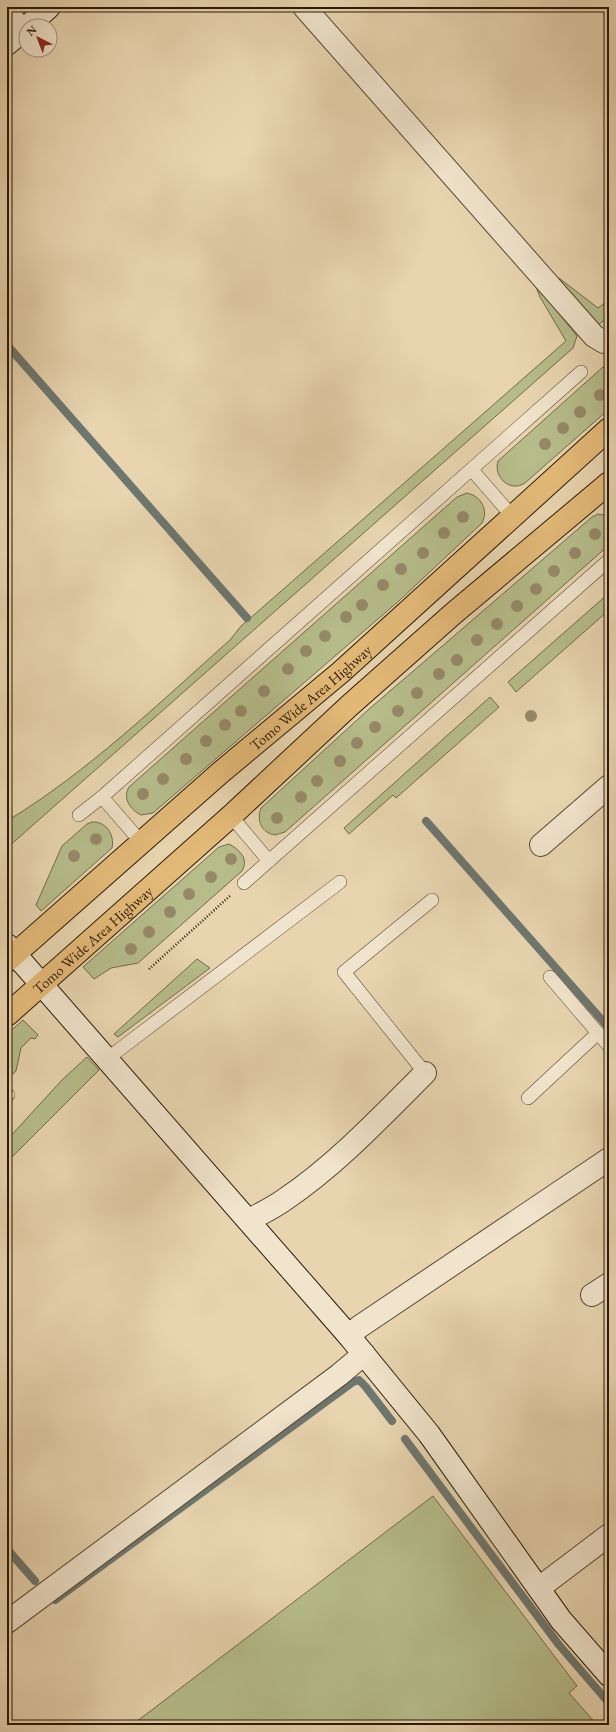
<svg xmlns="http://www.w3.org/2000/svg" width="616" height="1732" viewBox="0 0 616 1732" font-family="'EB Garamond',serif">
  <rect width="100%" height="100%" fill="#e8d5b0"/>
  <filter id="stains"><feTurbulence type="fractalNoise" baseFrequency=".005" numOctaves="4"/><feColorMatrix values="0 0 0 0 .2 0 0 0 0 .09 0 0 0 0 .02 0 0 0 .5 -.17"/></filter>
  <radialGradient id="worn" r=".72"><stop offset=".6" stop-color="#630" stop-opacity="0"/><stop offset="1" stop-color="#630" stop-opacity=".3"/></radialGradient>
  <g fill="#b6bd8b" stroke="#6f6b49">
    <polygon points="559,278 598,308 609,300 609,316 597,326 568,294"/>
    <path d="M534 282 577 336 573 348 7 848V821C89 771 158 704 230 640L241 626 255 614 566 341 540 297Z"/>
    <path d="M603 367 609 373V409L525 483C510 493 493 477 498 461Z"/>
    <path d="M467 493C481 496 489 510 482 523L400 600 153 813 141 815C131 810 122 799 129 787L457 497Z"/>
    <path d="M598 514 609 516V545L285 832 275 835C262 833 256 821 261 808L368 710 592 517Z"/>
    <polygon points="609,593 609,610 516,692 508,682"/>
    <polygon points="490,697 499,707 396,798 393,795 349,834 344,828"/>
    <path d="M92 822C106 821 115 835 112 848L41 911 36 905 62 846 87 824Z"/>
    <path d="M229 844C240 850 249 859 242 871L138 963 111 968 94 979 83 967 219 847Z"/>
    <polygon points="197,959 210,968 118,1037 114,1034"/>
    <polygon points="23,1020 38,1035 35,1039 31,1038 21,1048 16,1071 7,1079 7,1034"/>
    <polygon points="87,1057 99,1070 7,1162 7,1140 62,1080"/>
    <polygon points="433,1496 577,1686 569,1693 597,1725 132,1725"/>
  </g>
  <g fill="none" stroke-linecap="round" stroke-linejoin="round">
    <g stroke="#6d776f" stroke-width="8">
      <polyline points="7,345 247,618"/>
      <polyline points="426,821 609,1028"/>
      <polyline points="405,1439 559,1645 609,1703"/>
      <polyline points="7,1549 35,1581"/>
      <polyline points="54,1599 55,1600 353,1382 359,1380 365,1386 392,1421"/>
    </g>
    <g stroke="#584831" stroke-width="14">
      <g id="lane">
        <polyline points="472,470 512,516"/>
        <polyline points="102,797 141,842"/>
        <polyline points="79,815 102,797 581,372"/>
        <polyline points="231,816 269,861"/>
        <polyline points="244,883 609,560"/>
        <polyline points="550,977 609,1046"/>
        <polyline points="107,1059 340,882"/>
        <polyline points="425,1073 344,972 432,900"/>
        <polyline points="7,1096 8,1095"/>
        <polyline points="528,1098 598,1033"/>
      </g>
    </g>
    <g stroke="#584831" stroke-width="24">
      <g id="street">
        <polyline points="304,7 594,336 604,342 609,342"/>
        <polyline points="7,13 23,30"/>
        <polyline points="541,845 609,786"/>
        <path d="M249 1220C260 1214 273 1208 284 1200 336 1165 381 1117 425 1073"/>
        <polyline points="592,1295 609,1284"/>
        <polyline points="349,1336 359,1327 609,1159"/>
        <polyline points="539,1588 609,1535"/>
        <polyline points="7,1622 339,1375 364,1354"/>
      </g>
    </g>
    <g stroke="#281907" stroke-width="24">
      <g id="secondary">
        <polyline points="28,26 49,7"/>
        <polyline points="7,44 26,28"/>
        <polyline points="7,945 349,1336 429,1434 561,1620 609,1675"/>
      </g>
    </g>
    <g stroke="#281907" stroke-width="24">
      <g id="highway">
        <path id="s1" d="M7 961 220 773 341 672 609 429"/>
        <path id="s2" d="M7 1015 231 816 349 706 454 613 609 483"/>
      </g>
    </g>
    <polyline stroke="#281907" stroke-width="2.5" stroke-dasharray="1 2" stroke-linecap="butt" points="149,969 231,895"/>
    <use href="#lane" stroke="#f0e4cc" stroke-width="13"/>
    <use href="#street" stroke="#f0e4cc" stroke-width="22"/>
    <use href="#secondary" stroke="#f0e4cc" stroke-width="22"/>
    <use href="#highway" stroke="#e4ba78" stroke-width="22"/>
  </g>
  <g fill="#968969">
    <circle cx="600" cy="395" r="6"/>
    <circle cx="580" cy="412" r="6"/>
    <circle cx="563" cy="428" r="6"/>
    <circle cx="545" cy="444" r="6"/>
    <circle cx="463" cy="517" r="6"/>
    <circle cx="444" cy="533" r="6"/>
    <circle cx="595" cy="534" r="6"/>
    <circle cx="423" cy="553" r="6"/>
    <circle cx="575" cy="553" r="6"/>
    <circle cx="401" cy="569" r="6"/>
    <circle cx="554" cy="571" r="6"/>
    <circle cx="383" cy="585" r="6"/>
    <circle cx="536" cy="589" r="6"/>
    <circle cx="362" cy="605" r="6"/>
    <circle cx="517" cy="606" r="6"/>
    <circle cx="346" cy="617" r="6"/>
    <circle cx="497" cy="624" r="6"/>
    <circle cx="325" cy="636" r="6"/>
    <circle cx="477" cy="640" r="6"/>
    <circle cx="306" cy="651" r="6"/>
    <circle cx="457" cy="660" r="6"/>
    <circle cx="288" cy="669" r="6"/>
    <circle cx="439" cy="674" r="6"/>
    <circle cx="264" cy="691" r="6"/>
    <circle cx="417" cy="693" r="6"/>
    <circle cx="241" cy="711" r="6"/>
    <circle cx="398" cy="711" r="6"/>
    <circle cx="531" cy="716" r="6"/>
    <circle cx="225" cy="725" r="6"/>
    <circle cx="375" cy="727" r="6"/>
    <circle cx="206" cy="741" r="6"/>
    <circle cx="357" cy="743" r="6"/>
    <circle cx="186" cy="759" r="6"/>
    <circle cx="340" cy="761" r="6"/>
    <circle cx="163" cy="779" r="6"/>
    <circle cx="317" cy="781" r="6"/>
    <circle cx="143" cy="794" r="6"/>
    <circle cx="301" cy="797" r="6"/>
    <circle cx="277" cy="818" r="6"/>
    <circle cx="96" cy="839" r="6"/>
    <circle cx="74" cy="856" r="6"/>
    <circle cx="231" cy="859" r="6"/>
    <circle cx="211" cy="877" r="6"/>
    <circle cx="189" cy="894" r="6"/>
    <circle cx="170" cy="912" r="6"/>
    <circle cx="149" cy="932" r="6"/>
    <circle cx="131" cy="949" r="6"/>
  </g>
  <g text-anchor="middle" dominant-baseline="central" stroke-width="3" stroke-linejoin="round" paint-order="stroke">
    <g font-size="15" fill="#281907" stroke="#f0e4cc">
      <text stroke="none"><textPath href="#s1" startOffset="402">Tomo Wide Area Highway</textPath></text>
      <text stroke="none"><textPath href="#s2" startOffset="114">Tomo Wide Area Highway</textPath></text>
    </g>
  </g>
  <rect width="616" height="1732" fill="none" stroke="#e8d5b0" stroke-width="24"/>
  <rect x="8" y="8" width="600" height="1716" fill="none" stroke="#281907" stroke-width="2"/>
  <rect x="12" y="12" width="592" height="1708" fill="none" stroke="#281907"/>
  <g transform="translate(38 38) rotate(318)"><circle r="19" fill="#f0e4cc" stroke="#a0937d"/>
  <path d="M0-3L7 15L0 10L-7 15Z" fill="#8f2418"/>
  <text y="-6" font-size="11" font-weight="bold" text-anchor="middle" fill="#281907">N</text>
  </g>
  <rect width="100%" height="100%" filter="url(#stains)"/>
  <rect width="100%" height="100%" fill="url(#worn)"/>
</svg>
